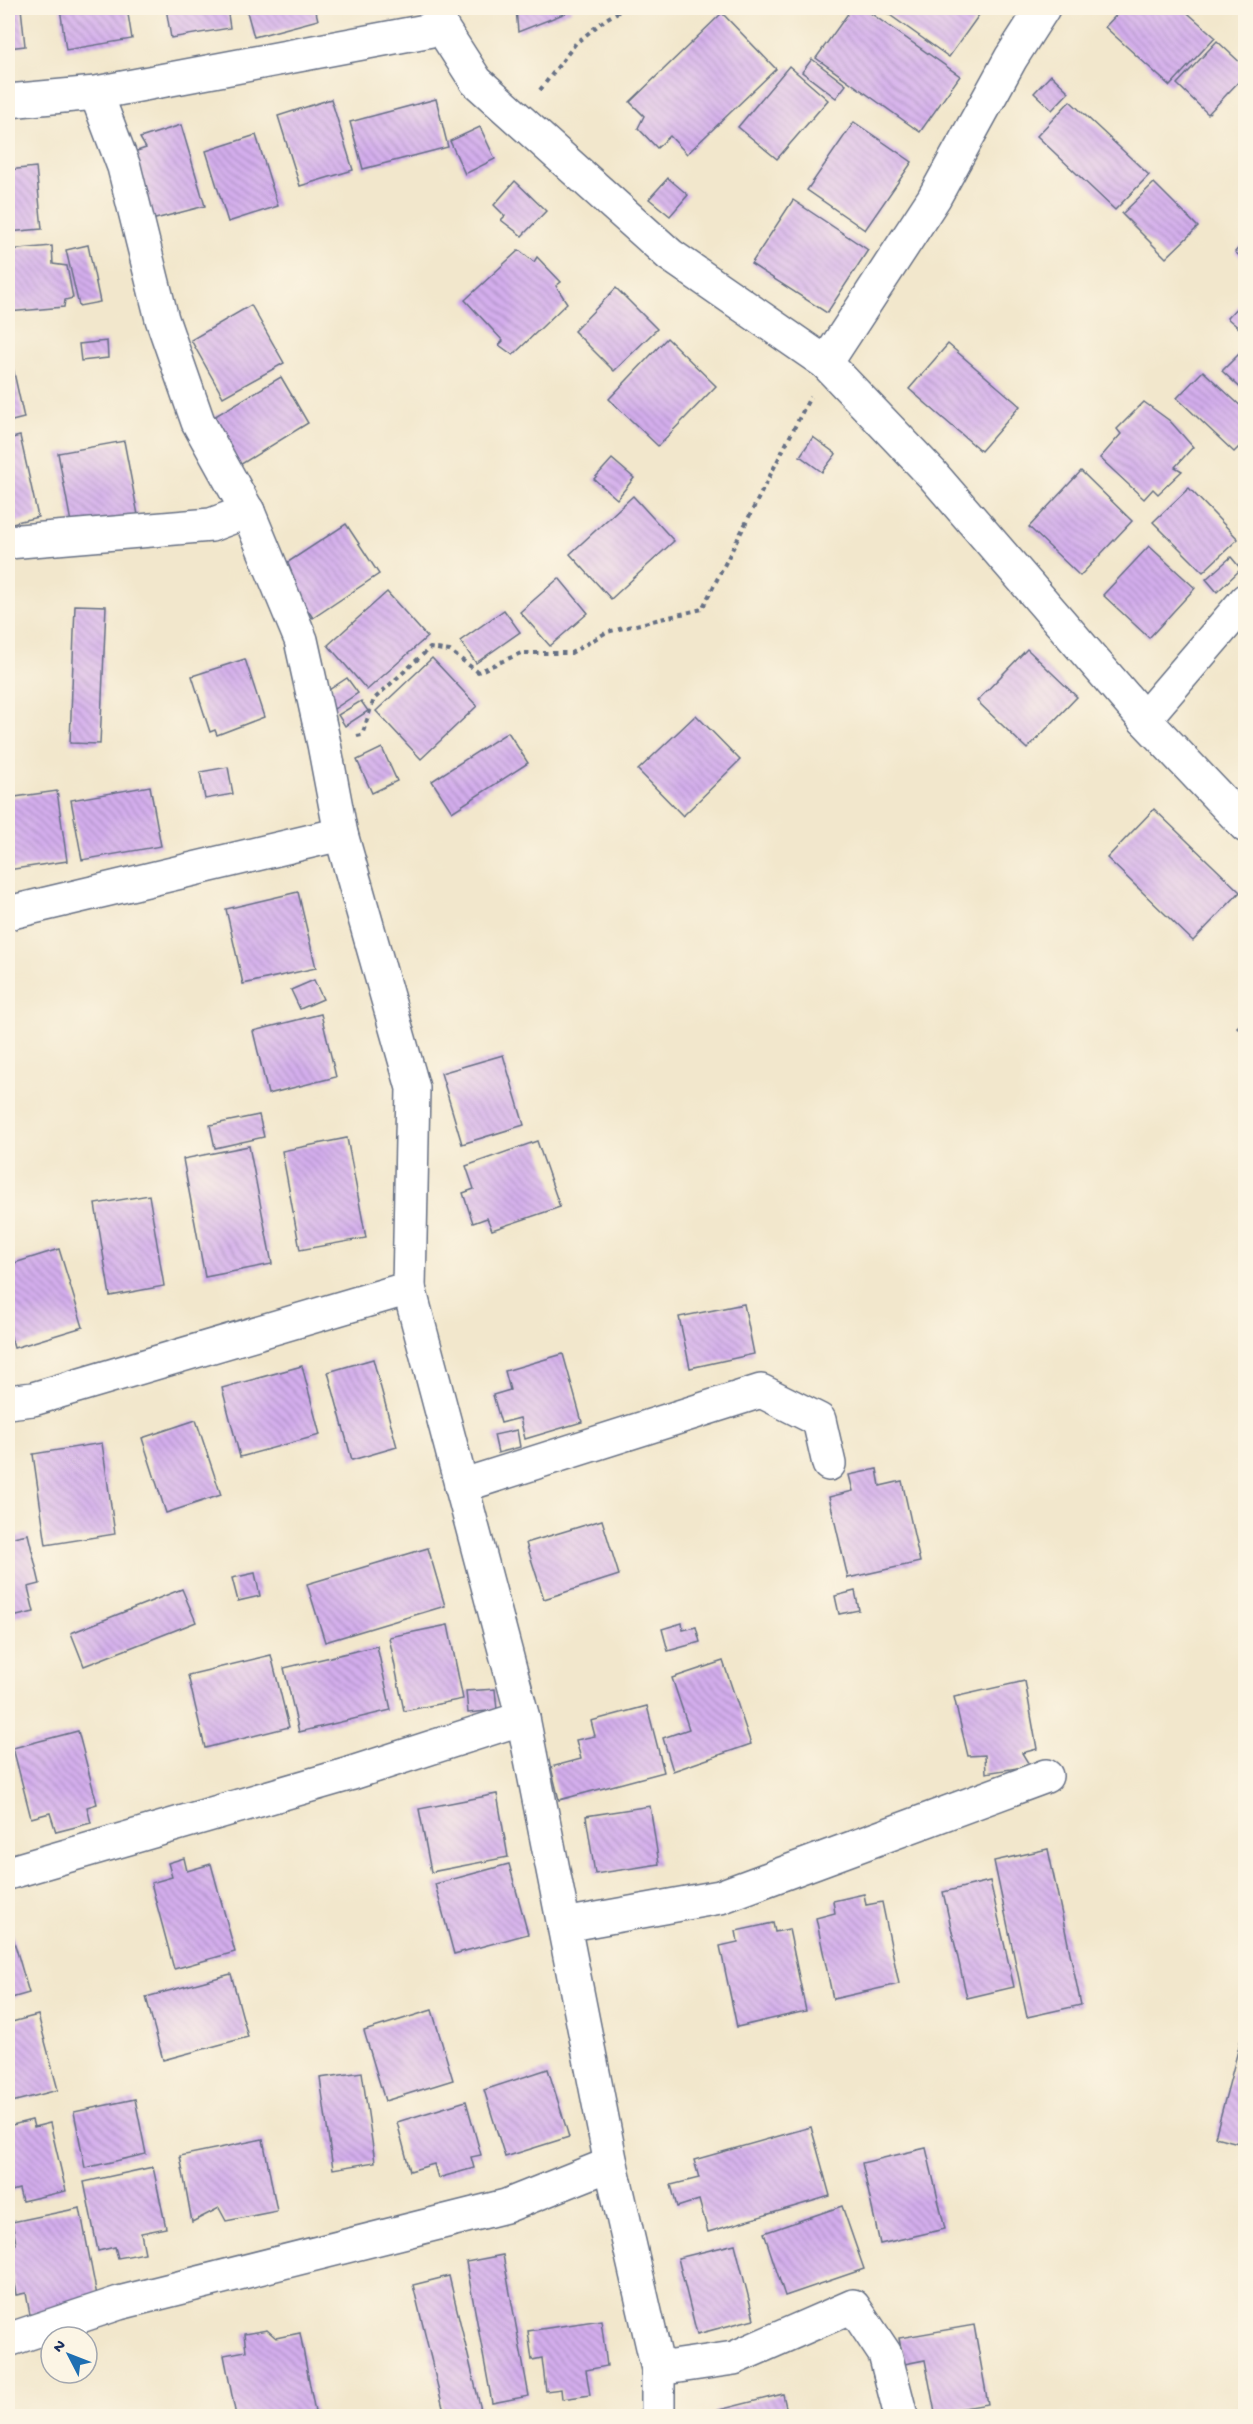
<svg xmlns="http://www.w3.org/2000/svg" width="1253" height="2424" viewBox="0 0 1253 2424" font-family="'Gochi Hand',sans-serif">
  <defs>
    <pattern id="building-back-hatch" width="6" height="6" patternUnits="userSpaceOnUse" patternTransform="scale(1.5)"><rect width="6" height="6" fill="#d4aeed"/><path d="M-1 5l2 2M0 0l6 6M5-1l2 2" fill="none" stroke="#ab8ec3"/></pattern>
  </defs>
  <rect width="100%" height="100%" fill="#fcf5e5"/>
  <filter id="ink" filterUnits="userSpaceOnUse"><feTurbulence type="fractalNoise" baseFrequency=".0167" numOctaves="2"/><feDisplacementMap in="SourceGraphic" scale="12" xChannelSelector="R" yChannelSelector="G"/><feConvolveMatrix kernelMatrix="1 2 1 2 8 2 1 2 1" color-interpolation-filters="sRGB"/></filter>
  <filter id="wash" filterUnits="userSpaceOnUse"><feTurbulence type="fractalNoise" baseFrequency=".008" numOctaves="4" result="noise"/><feDisplacementMap in="SourceGraphic" scale="24" xChannelSelector="R" yChannelSelector="G"/><feGaussianBlur stdDeviation="1.35" result="paint"/><feColorMatrix in="noise" values="0 0 0 0 0 0 0 0 0 0 0 0 0 0 0 0 0 1.4 0 .05"/><feComposite in="paint" operator="in"/></filter>
  <g filter="url(#wash)">
    <rect width="100%" height="100%" fill="#f2e7cc"/>
    <g id="blocks">
      <g fill="url(#building-back-hatch)">
        <polygon points="8,8 21,8 25,46 8,48"/>
        <polygon points="60,8 127,8 132,39 66,50"/>
        <polygon points="166,8 227,8 230,28 171,38"/>
        <polygon points="246,8 315,8 318,20 254,37"/>
        <polygon points="516,8 571,8 571,11 518,32"/>
        <polygon points="852,8 863,8 960,76 920,132 816,58"/>
        <polygon points="880,8 984,8 949,57"/>
        <polygon points="1123,8 1182,8 1215,37 1170,86 1105,27"/>
        <polygon points="722,13 776,69 687,154 670,136 657,148 638,128 644,116 630,102"/>
        <polygon points="1217,41 1246,68 1246,74 1208,114 1177,84"/>
        <polygon points="812,59 846,85 836,98 802,72"/>
        <polygon points="789,66 828,100 777,159 738,127"/>
        <polygon points="1051,75 1069,92 1052,110 1034,93"/>
        <polygon points="331,99 353,170 300,186 278,116"/>
        <polygon points="436,99 448,147 363,169 350,122"/>
        <polygon points="1070,101 1149,175 1115,210 1037,136"/>
        <polygon points="854,122 912,162 865,230 807,190"/>
        <polygon points="181,125 205,206 136,224 116,158 146,148 140,138"/>
        <polygon points="480,127 495,159 465,174 450,141"/>
        <polygon points="256,135 278,206 228,222 206,151"/>
        <polygon points="36,167 42,229 8,232 8,170"/>
        <polygon points="668,178 688,195 670,216 649,199"/>
        <polygon points="515,181 546,211 522,236 501,220 505,216 494,205"/>
        <polygon points="1154,183 1198,227 1166,258 1122,214"/>
        <polygon points="793,200 868,250 827,313 751,264"/>
        <polygon points="1246,240 1246,262 1235,252"/>
        <polygon points="88,245 100,302 79,306 66,250"/>
        <polygon points="52,246 53,264 67,266 73,298 65,300 64,307 8,312 8,250"/>
        <polygon points="519,250 534,262 537,257 561,282 556,286 567,303 513,355 499,345 503,341 465,300"/>
        <polygon points="616,288 657,329 614,371 574,331"/>
        <polygon points="1246,298 1246,334 1227,318"/>
        <polygon points="251,305 284,363 223,397 191,340"/>
        <polygon points="667,338 716,386 658,446 609,399"/>
        <polygon points="107,341 108,358 81,361 79,344"/>
        <polygon points="948,344 1020,406 981,451 909,389"/>
        <polygon points="1246,347 1246,393 1222,371"/>
        <polygon points="9,350 24,418 8,422 8,351"/>
        <polygon points="1203,371 1246,411 1246,440 1234,452 1177,398"/>
        <polygon points="281,377 308,423 235,468 207,421"/>
        <polygon points="1144,402 1170,421 1193,447 1175,467 1182,471 1158,494 1153,489 1144,499 1100,458 1121,434 1117,429"/>
        <polygon points="20,436 38,517 8,524 8,439"/>
        <polygon points="813,437 836,454 822,472 800,456"/>
        <polygon points="124,441 138,515 72,528 58,453"/>
        <polygon points="612,459 634,478 617,499 594,479"/>
        <polygon points="1081,471 1132,521 1080,576 1029,527"/>
        <polygon points="1189,488 1238,539 1203,572 1153,522"/>
        <polygon points="633,496 674,541 611,599 570,554"/>
        <polygon points="346,524 379,574 313,618 279,568"/>
        <polygon points="1149,546 1195,588 1149,638 1103,595"/>
        <polygon points="1231,557 1241,569 1217,592 1206,579"/>
        <polygon points="559,578 588,613 550,646 520,612"/>
        <polygon points="387,592 427,637 367,690 328,645"/>
        <polygon points="75,605 106,606 100,744 70,743"/>
        <polygon points="504,610 520,632 476,663 460,641"/>
        <polygon points="1027,649 1077,697 1027,749 977,701"/>
        <polygon points="432,658 477,706 421,759 376,711"/>
        <polygon points="245,659 264,717 217,735 215,730 210,732 192,676"/>
        <polygon points="347,678 358,693 334,709 323,694"/>
        <polygon points="361,701 368,711 345,726 338,715"/>
        <polygon points="696,715 740,760 683,816 638,770"/>
        <polygon points="508,732 528,763 452,812 432,781"/>
        <polygon points="382,748 397,781 372,793 357,760"/>
        <polygon points="228,767 233,794 205,799 200,772"/>
        <polygon points="150,786 161,846 82,860 71,800"/>
        <polygon points="57,791 67,861 8,870 8,798"/>
        <polygon points="1154,809 1240,892 1193,941 1107,858"/>
        <polygon points="298,892 316,968 243,984 226,909"/>
        <polygon points="314,980 323,999 300,1009 291,990"/>
        <polygon points="321,1014 336,1077 268,1094 253,1031"/>
        <polygon points="1246,1019 1246,1036 1237,1027"/>
        <polygon points="503,1055 524,1125 462,1144 441,1073"/>
        <polygon points="259,1115 264,1137 215,1148 210,1125"/>
        <polygon points="347,1138 366,1238 300,1250 282,1151"/>
        <polygon points="537,1141 560,1207 492,1230 487,1218 473,1223 463,1193 474,1189 466,1166"/>
        <polygon points="249,1146 272,1264 205,1277 183,1159"/>
        <polygon points="149,1195 164,1286 110,1296 95,1204"/>
        <polygon points="59,1249 83,1327 14,1348 8,1327 8,1265"/>
        <polygon points="744,1304 754,1354 690,1368 679,1317"/>
        <polygon points="563,1354 582,1422 525,1439 520,1418 501,1423 493,1395 510,1390 505,1371"/>
        <polygon points="373,1359 397,1447 352,1460 328,1372"/>
        <polygon points="302,1366 320,1435 240,1457 222,1388"/>
        <polygon points="196,1420 221,1495 166,1513 142,1438"/>
        <polygon points="517,1430 520,1447 498,1453 494,1435"/>
        <polygon points="102,1443 115,1534 46,1545 33,1454"/>
        <polygon points="877,1469 880,1486 902,1481 920,1562 848,1578 829,1497 853,1491 849,1475"/>
        <polygon points="602,1520 619,1575 544,1599 526,1543"/>
        <polygon points="28,1534 40,1584 28,1587 34,1612 8,1618 8,1538"/>
        <polygon points="428,1548 445,1606 325,1642 307,1584"/>
        <polygon points="255,1573 260,1596 238,1601 232,1578"/>
        <polygon points="182,1589 196,1622 84,1666 71,1633"/>
        <polygon points="855,1591 859,1610 839,1614 835,1596"/>
        <polygon points="682,1623 683,1630 696,1627 700,1642 668,1651 662,1629"/>
        <polygon points="448,1625 463,1699 404,1711 389,1637"/>
        <polygon points="377,1646 391,1710 299,1732 284,1668"/>
        <polygon points="271,1655 289,1727 205,1748 188,1675"/>
        <polygon points="723,1661 751,1744 673,1771 663,1738 689,1729 672,1678"/>
        <polygon points="1025,1681 1037,1749 1022,1753 1030,1766 986,1773 985,1755 968,1756 954,1697"/>
        <polygon points="495,1689 497,1710 468,1713 466,1691"/>
        <polygon points="647,1706 664,1772 559,1800 551,1767 581,1759 576,1740 595,1736 591,1721"/>
        <polygon points="78,1731 97,1804 87,1807 91,1823 56,1832 50,1813 31,1818 13,1748"/>
        <polygon points="497,1794 508,1857 431,1872 419,1809"/>
        <polygon points="650,1806 659,1864 595,1874 586,1816"/>
        <polygon points="1048,1849 1081,2005 1027,2017 994,1861"/>
        <polygon points="184,1858 187,1871 211,1864 235,1952 174,1969 151,1883 172,1877 168,1863"/>
        <polygon points="509,1864 528,1934 454,1954 435,1884"/>
        <polygon points="990,1881 1014,1987 967,1998 943,1892"/>
        <polygon points="864,1894 866,1905 882,1902 899,1984 833,1999 816,1918 835,1913 833,1901"/>
        <polygon points="773,1923 775,1932 789,1929 806,2011 737,2027 720,1946 738,1942 736,1931"/>
        <polygon points="11,1931 29,1993 8,1999 8,1932"/>
        <polygon points="231,1974 248,2037 163,2060 146,1997"/>
        <polygon points="432,2010 453,2080 385,2101 364,2031"/>
        <polygon points="38,2015 58,2090 8,2103 8,2023"/>
        <polygon points="1241,2039 1246,2040 1246,2145 1215,2137"/>
        <polygon points="548,2069 569,2137 505,2157 484,2090"/>
        <polygon points="362,2072 375,2162 333,2169 320,2078"/>
        <polygon points="135,2099 146,2154 85,2168 74,2112"/>
        <polygon points="466,2101 481,2155 471,2157 474,2168 438,2178 434,2164 410,2171 397,2122"/>
        <polygon points="32,2120 34,2127 50,2123 66,2191 22,2201 19,2189 8,2192 8,2126"/>
        <polygon points="811,2127 830,2196 708,2232 699,2200 677,2207 671,2185 699,2178 694,2160"/>
        <polygon points="263,2139 277,2211 226,2221 219,2208 192,2222 180,2156"/>
        <polygon points="926,2148 945,2229 880,2244 862,2163"/>
        <polygon points="153,2167 166,2228 141,2233 145,2253 118,2258 115,2247 98,2251 84,2182"/>
        <polygon points="842,2206 864,2269 785,2296 764,2233"/>
        <polygon points="80,2208 98,2301 30,2315 26,2293 16,2295 8,2250 8,2246 16,2244 12,2222"/>
        <polygon points="735,2244 754,2319 697,2334 678,2258"/>
        <polygon points="503,2255 529,2396 492,2403 466,2262"/>
        <polygon points="449,2276 481,2410 445,2416 413,2285"/>
        <polygon points="601,2320 607,2366 586,2370 590,2395 562,2399 561,2389 546,2391 542,2358 532,2360 528,2331"/>
        <polygon points="974,2325 988,2404 935,2413 925,2360 904,2364 899,2338"/>
        <polygon points="267,2330 276,2338 300,2333 315,2412 289,2416 236,2416 224,2355 246,2351 244,2334"/>
        <polygon points="783,2394 788,2416 716,2416 715,2411"/>
      </g>
    </g>
  </g>
  <g filter="url(#ink)">
    <use href="#blocks" fill-opacity="0" stroke="#666f84" stroke-width="1.5"/>
    <g fill="none" stroke-linecap="round" stroke-linejoin="round">
      <g stroke="#666f84" stroke-width="36">
        <g id="minor">
          <polyline points="437,8 442,28 476,81 670,255 826,363 932,474 1144,719 1246,826"/>
          <polyline points="8,101 96,93 442,28"/>
          <polyline points="826,363 934,198 1011,58 1043,8"/>
          <polyline points="8,542 211,525 248,511"/>
          <polyline points="1144,719 1246,600"/>
          <polyline points="8,913 341,834"/>
          <polyline points="409,1288 523,1718 611,2164"/>
          <polyline points="8,1402 33,1399 409,1288 413,1088 341,834 324,744 301,640 249,514 198,422 162,319 124,167 96,93"/>
          <polyline points="461,1486 761,1391 819,1420 829,1464"/>
          <polyline points="8,1873 349,1774 523,1718"/>
          <polyline points="564,1925 720,1897 1046,1776"/>
          <polyline points="8,2340 119,2303 506,2206 611,2164 658,2369 658,2416"/>
          <polyline points="658,2369 734,2358 853,2306 885,2354 901,2416"/>
        </g>
      </g>
      <g stroke="#666f84" stroke-width="4" stroke-dasharray="4.5 4.5" stroke-linecap="butt">
        <polyline points="540,90 576,43 606,19 625,8"/>
        <polyline points="357,736 362,735 374,699 430,648 450,651 478,672 521,653 571,653 607,632 702,609 810,397"/>
      </g>
      <use href="#minor" stroke="#fff" stroke-width="33"/>
    </g>
  </g>
  <rect width="1253" height="2424" fill="none" stroke="#fcf5e5" stroke-width="30"/>
  <g transform="translate(69 2355) rotate(312)"><circle r="28" fill="#fcf5e5" stroke="#a2a6af" stroke-width="1.5"/>
  <path d="M0-4.5L10 22L0 15L-10 22Z" fill="#1f6fb2"/>
  <text y="-9" font-size="16" font-weight="bold" text-anchor="middle" fill="#1b2f5e">N</text>
  </g>
</svg>
